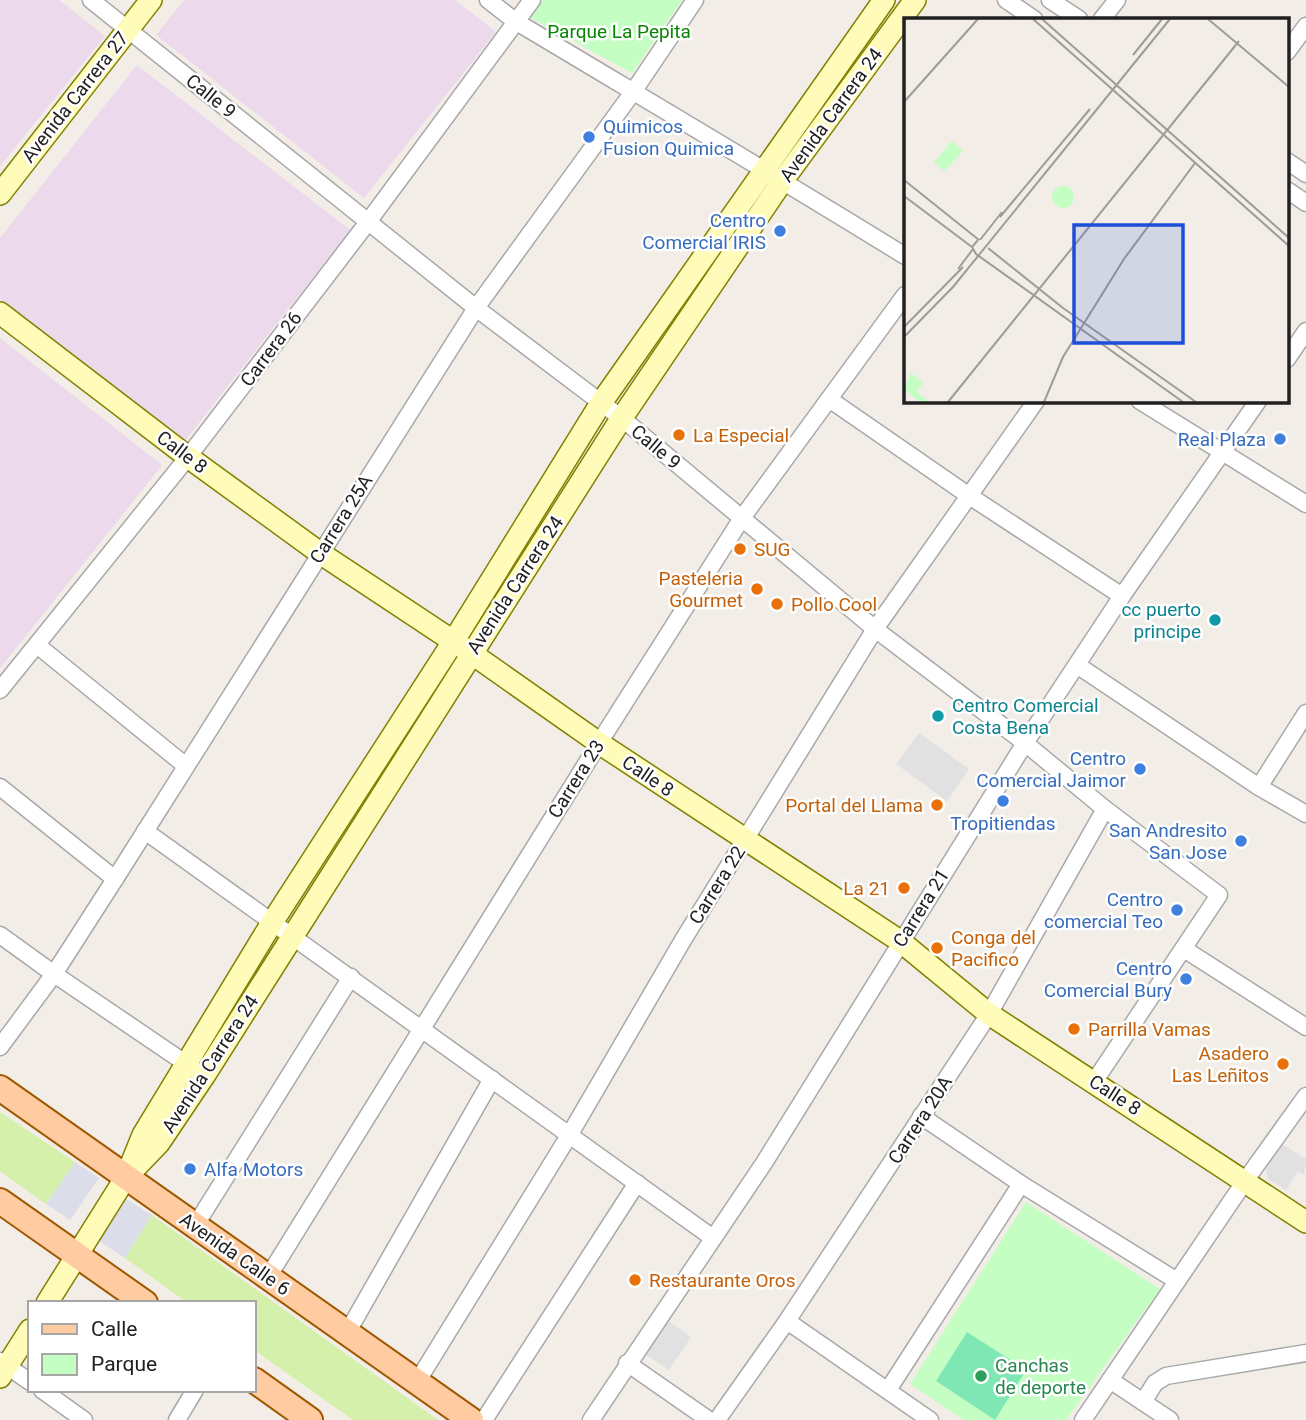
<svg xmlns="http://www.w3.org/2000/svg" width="1306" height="1420" viewBox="0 0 1306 1420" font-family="Roboto,sans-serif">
  <rect width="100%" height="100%" fill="#f2ede7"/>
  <g fill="#ecd9eb">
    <polygon points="0,0 59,0 105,36 0,166"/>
    <polygon points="184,0 455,0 496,32 364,198 156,35"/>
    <polygon points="137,65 350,230 184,442 0,299 0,238"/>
    <polygon points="0,338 162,465 0,668"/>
  </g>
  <g fill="#d4f0aa">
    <polygon points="0,1112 75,1162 46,1204 0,1171"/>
    <polygon points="152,1215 438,1420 353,1420 254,1350 254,1303 188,1303 125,1258"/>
  </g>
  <g fill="#c4fec2">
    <polygon points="543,0 682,0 632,73 529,17"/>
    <polygon points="1026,1202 1160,1289 1066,1420 964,1420 910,1384"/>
  </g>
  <polygon fill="#7fe7b4" points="967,1332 1026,1370 995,1420 936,1381"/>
  <g fill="#e1e1e1">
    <polygon points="919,733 969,769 947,801 896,764"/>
    <polygon points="1282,1144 1306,1159 1304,1175 1298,1171 1286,1190 1268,1179 1266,1169"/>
    <polygon points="665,1319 691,1337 669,1370 643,1353"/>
  </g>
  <g fill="#dbdde8">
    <polygon points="75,1162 99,1178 70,1220 46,1204"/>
    <polygon points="126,1199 152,1215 125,1258 99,1241"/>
  </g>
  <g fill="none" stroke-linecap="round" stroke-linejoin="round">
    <g stroke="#a8a8a8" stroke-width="19">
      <g id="street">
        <polyline points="91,0 476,308 624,420 875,629 1025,743 1105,809 1219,895 1094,1082"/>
        <path d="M488 0 515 21C645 99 776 176 905 256"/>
        <polyline points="1006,0 1034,19"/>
        <polyline points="1050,0 1079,19"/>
        <polyline points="1102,19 1117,0"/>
        <polyline points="1287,52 1306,26"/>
        <polyline points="1287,161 1306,174"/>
        <polyline points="1287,190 1306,203"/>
        <polyline points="1287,359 1306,331"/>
        <polyline points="829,399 968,495 1122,596"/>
        <polyline points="1140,401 1306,504"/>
        <polyline points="37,645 186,766"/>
        <polyline points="1077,665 1259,787 1306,814"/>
        <polyline points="0,690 188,457 368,222 532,0"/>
        <polyline points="0,787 115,879"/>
        <polyline points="1259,787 1306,713"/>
        <polyline points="145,831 713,1238"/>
        <polyline points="0,935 54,974 194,1069"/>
        <polyline points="1184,949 1306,1027"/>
        <polyline points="0,1047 54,974 115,879 476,308 633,92 695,0"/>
        <polyline points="921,1116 1021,1184 1177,1281"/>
        <polyline points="195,1226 351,977"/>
        <polyline points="268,1277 599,743 742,518 905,295"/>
        <polyline points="787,1321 930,1420"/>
        <polyline points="347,1333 492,1079"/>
        <polyline points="0,1361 30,1382"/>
        <polyline points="627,1363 709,1420"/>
        <polyline points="1110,1380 1170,1420"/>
        <polyline points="417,1382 570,1134 683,940 875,629 1036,401"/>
        <polyline points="42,1390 84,1420"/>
        <polyline points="888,1390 1021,1184"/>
        <polyline points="1143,1402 1155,1383 1166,1376 1306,1353"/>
        <polyline points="177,1420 195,1390"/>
        <polyline points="484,1420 637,1183"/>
        <polyline points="591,1420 764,1163 1025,743 1122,596 1258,401"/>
        <polyline points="717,1420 787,1321 989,1014 1105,809"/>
        <polyline points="1083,1420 1245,1181 1306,1096"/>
      </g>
    </g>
    <g stroke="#818000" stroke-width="24">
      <g id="secondary">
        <polyline points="0,194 151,0"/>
        <polyline points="0,313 188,457 320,553 471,653 599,743 900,941 989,1014 1306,1222"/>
        <polyline points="135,1168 159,1143 204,1076 621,419 783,180 915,0"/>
        <polyline points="47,1303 126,1177 143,1135 273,921 453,642 601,403 884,0"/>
        <polyline points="0,1377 30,1330"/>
      </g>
    </g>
    <g stroke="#9f5800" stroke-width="28">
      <g id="primary">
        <polyline points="0,1088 471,1420"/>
        <polyline points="0,1201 145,1303"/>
        <polyline points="254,1380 310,1420"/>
      </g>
    </g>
    <use href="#street" stroke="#fff" stroke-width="16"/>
    <use href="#secondary" stroke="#fffbb9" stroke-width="21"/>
    <use href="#primary" stroke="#ffcba0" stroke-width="24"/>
  </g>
  <g fill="#3f7fe0" stroke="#fff" stroke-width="2.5">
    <circle cx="589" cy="137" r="7"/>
    <circle cx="780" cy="231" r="7"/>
    <circle cx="1280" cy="439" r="7"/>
    <circle cx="1140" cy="769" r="7"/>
    <circle cx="1003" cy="801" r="7"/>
    <circle cx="1241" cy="841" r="7"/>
    <circle cx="1177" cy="910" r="7"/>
    <circle cx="1186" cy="979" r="7"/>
    <circle cx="190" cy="1169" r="7"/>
  </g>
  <g fill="#e8710a" stroke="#fff" stroke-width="2.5">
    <circle cx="679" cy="435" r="7"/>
    <circle cx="740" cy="549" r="7"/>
    <circle cx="757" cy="589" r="7"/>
    <circle cx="777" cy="604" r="7"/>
    <circle cx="937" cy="805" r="7"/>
    <circle cx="904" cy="888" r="7"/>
    <circle cx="937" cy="948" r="7"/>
    <circle cx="1074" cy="1029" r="7"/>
    <circle cx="1283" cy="1064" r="7"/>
    <circle cx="635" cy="1280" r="7"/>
  </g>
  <g fill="#0f9aa8" stroke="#fff" stroke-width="2.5">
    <circle cx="1215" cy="620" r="7"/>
    <circle cx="938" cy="716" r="7"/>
  </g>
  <circle fill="#2e9e5b" stroke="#fff" stroke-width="2.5" cx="981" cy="1376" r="7"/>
  <g text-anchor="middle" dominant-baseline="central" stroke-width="5" stroke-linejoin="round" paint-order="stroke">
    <g font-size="19" fill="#078703" stroke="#fff">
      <text x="619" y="31">Parque La Pepita</text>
    </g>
    <g font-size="19" fill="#212121" stroke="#fff">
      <text transform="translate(211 96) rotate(39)">Calle 9</text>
      <text transform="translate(75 97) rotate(-52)">Avenida Carrera 27</text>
      <text transform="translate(831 115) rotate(-54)">Avenida Carrera 24</text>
      <text transform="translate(271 349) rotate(-53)">Carrera 26</text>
      <text transform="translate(656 447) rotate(40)">Calle 9</text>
      <text transform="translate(182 452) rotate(37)">Calle 8</text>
      <text transform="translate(341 519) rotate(-58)">Carrera 25A</text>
      <text transform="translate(515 585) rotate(-57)">Avenida Carrera 24</text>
      <text transform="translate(648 776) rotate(34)">Calle 8</text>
      <text transform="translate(576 779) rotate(-58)">Carrera 23</text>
      <text transform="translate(717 885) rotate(-58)">Carrera 22</text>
      <text transform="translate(921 908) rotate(-58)">Carrera 21</text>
      <text transform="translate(210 1064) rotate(-57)">Avenida Carrera 24</text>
      <text transform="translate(1115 1095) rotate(33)">Calle 8</text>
      <text transform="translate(920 1120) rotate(-57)">Carrera 20A</text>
      <text transform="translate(235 1254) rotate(35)">Avenida Calle 6</text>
    </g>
    <g font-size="19" fill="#366cbe" stroke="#fff" text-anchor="end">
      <text x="603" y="126" text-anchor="start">Quimicos<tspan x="603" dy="22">Fusion Quimica</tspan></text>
      <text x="766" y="220">Centro<tspan x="766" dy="22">Comercial IRIS</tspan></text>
      <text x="1266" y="439">Real Plaza</text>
      <text x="1126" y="758">Centro<tspan x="1126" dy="22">Comercial Jaimor</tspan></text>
      <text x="1003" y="823" text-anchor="middle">Tropitiendas</text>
      <text x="1227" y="830">San Andresito<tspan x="1227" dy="22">San Jose</tspan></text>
      <text x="1163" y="899">Centro<tspan x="1163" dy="22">comercial Teo</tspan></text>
      <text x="1172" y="968">Centro<tspan x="1172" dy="22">Comercial Bury</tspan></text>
      <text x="204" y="1169" text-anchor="start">Alfa Motors</text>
    </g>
    <g font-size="19" fill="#c56008" stroke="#fff" text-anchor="start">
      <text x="693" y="435">La Especial</text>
      <text x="754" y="549">SUG</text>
      <text x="743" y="578" text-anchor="end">Pasteleria<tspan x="743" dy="22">Gourmet</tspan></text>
      <text x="791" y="604">Pollo Cool</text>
      <text x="923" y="805" text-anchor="end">Portal del Llama</text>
      <text x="890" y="888" text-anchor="end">La 21</text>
      <text x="951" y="937">Conga del<tspan x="951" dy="22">Pacifico</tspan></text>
      <text x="1088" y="1029">Parrilla Vamas</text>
      <text x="1269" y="1053" text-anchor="end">Asadero<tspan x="1269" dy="22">Las Leñitos</tspan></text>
      <text x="649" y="1280">Restaurante Oros</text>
    </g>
    <g font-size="19" fill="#0d838f" stroke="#fff" text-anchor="end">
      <text x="1201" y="609">cc puerto<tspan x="1201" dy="22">principe</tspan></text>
      <text x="952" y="705" text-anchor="start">Centro Comercial<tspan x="952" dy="22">Costa Bena</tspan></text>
    </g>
    <g font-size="19" fill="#27864d" stroke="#fff" text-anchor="start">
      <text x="995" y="1365">Canchas<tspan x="995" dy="22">de deporte</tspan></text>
    </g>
  </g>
  <g transform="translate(904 18)">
    <rect width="385" height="385" fill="#f2ede7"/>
    <path d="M48 123 59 133 40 153 30 144ZM148 179a11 11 0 1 1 22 0a11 11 0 1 1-22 0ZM7 355 19 365 13 374 25 384H16L0 371Z" fill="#c4fec2"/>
    <path fill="none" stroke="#9e9b98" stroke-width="2" d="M129 1 385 228M138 1 385 220M304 1 385 69M229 37 258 1M0 84 74 1M0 162 75 222M0 178 68 229M96 199 186 91M74 222 68 229 72 236 279 384M76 222 98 194M84 230 159 290 292 384M54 251 69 231M0 309 59 249M0 319 49 269 266 1M44 384 335 23M140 384 159 339 220 241 291 145"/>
    <path fill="#1d4ed8" fill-opacity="0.15" stroke="#1d4ed8" stroke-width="3.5" d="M170 207H279V325H170Z"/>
    <rect width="385" height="385" fill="none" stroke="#212121" stroke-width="3.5"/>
  </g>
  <rect x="28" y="1301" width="228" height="91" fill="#ffffff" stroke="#a6a6a6" stroke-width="2"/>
  <rect x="42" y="1324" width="35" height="10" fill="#ffcba0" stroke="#a6a6a6" stroke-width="2"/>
  <text x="91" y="1336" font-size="21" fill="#212121">Calle</text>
  <rect x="42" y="1354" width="35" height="21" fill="#c4fec2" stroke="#a6a6a6" stroke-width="2"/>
  <text x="91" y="1371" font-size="21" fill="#212121">Parque</text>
</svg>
